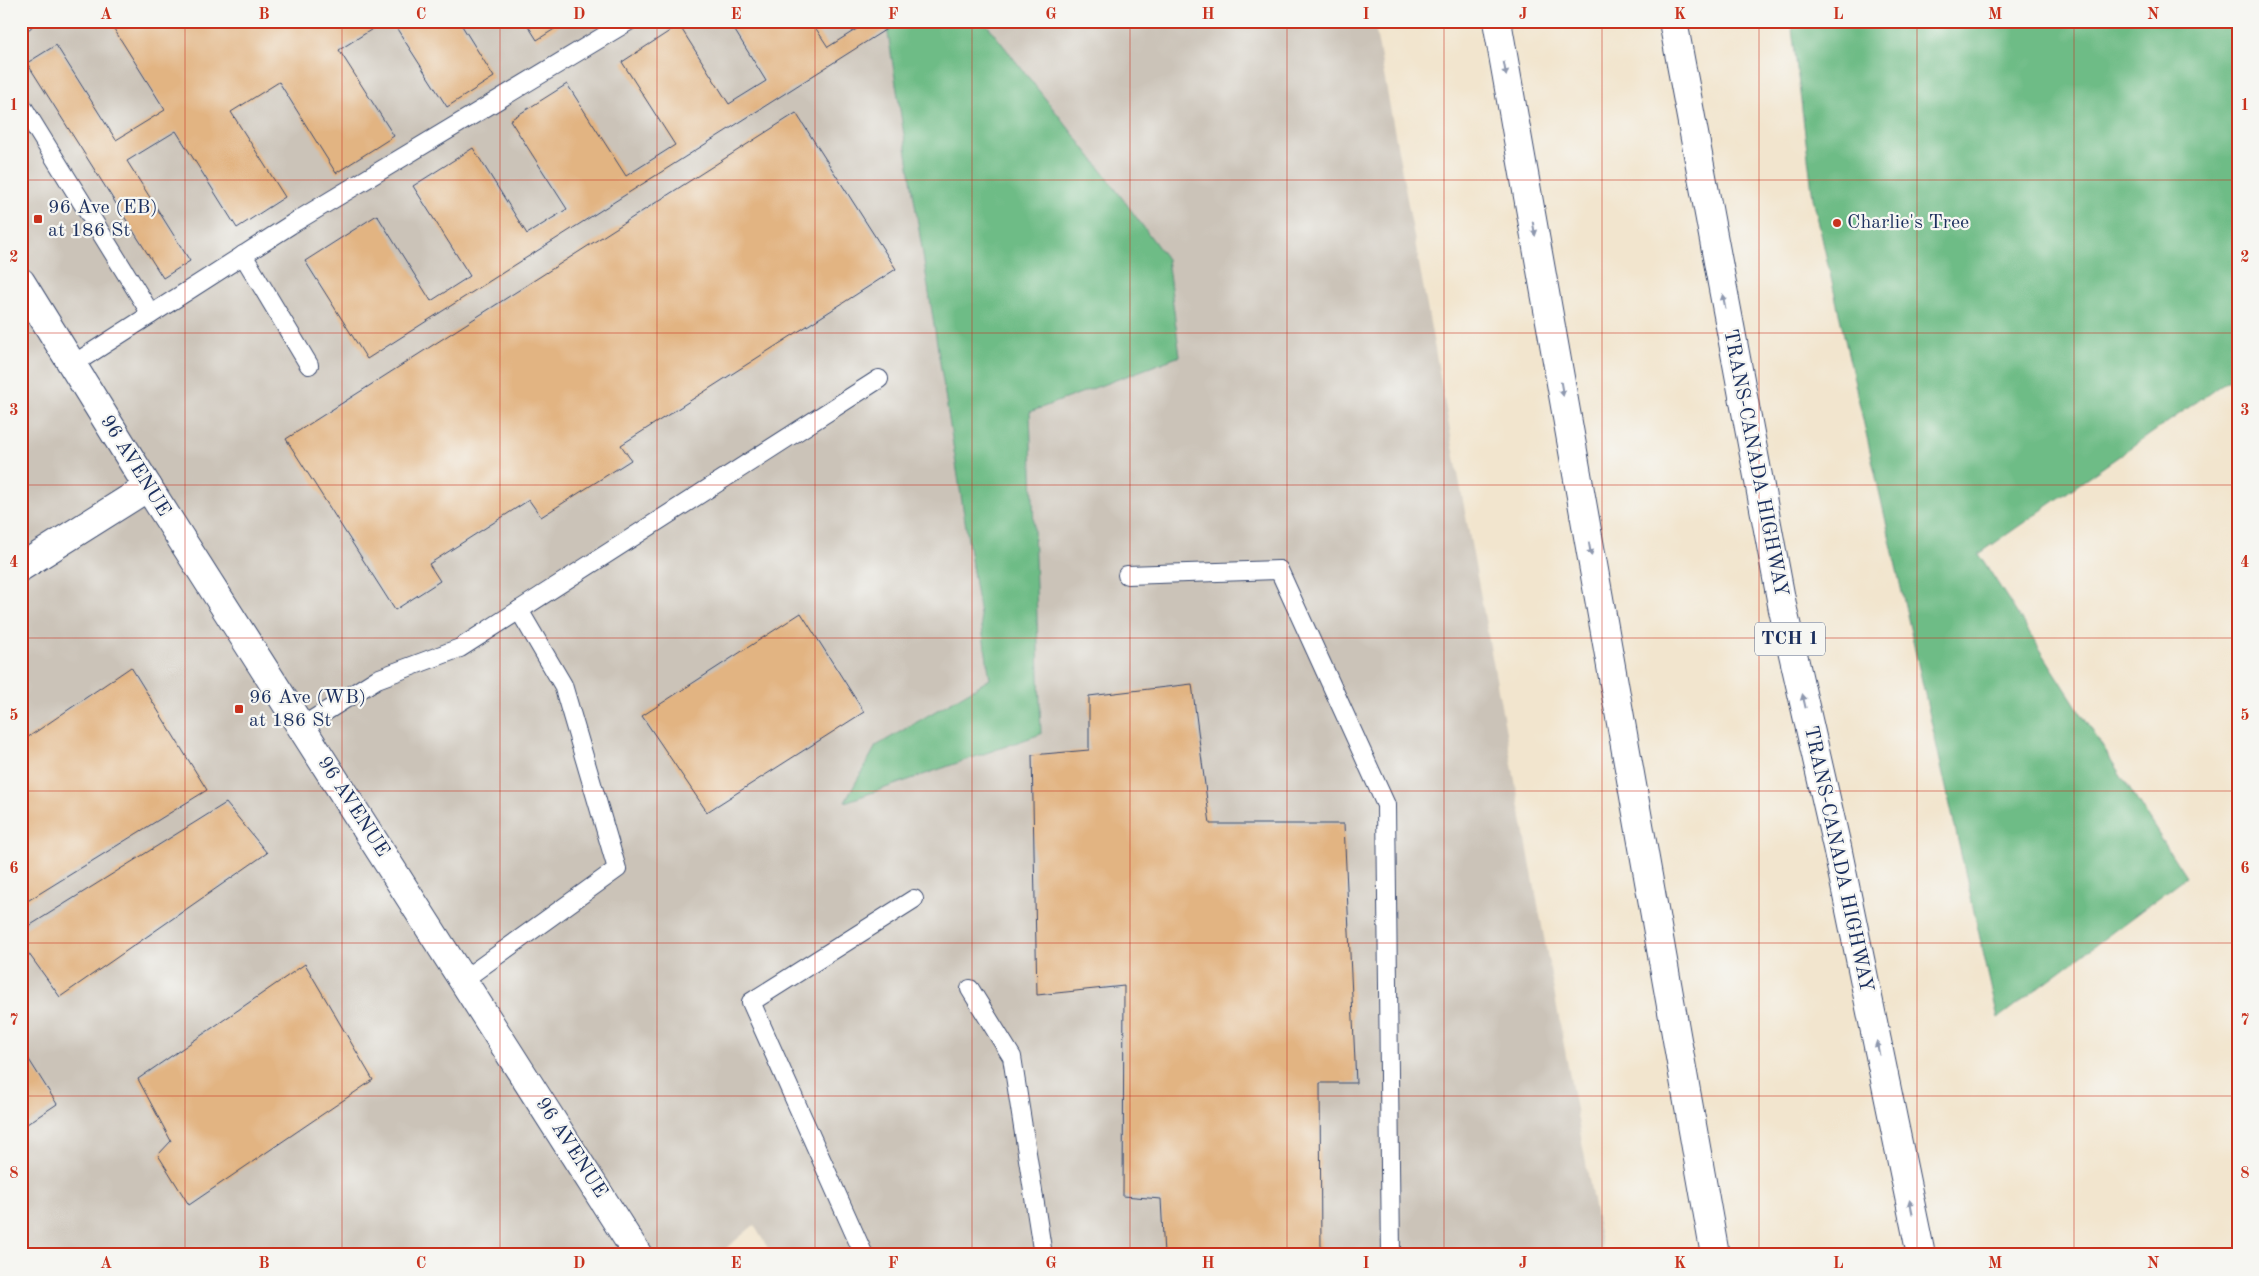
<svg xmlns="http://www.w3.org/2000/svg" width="2259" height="1276" viewBox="0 0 2259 1276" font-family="'Old Standard TT',serif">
  <rect width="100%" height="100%" fill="#f6f6f2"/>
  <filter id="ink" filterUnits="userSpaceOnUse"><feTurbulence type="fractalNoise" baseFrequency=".02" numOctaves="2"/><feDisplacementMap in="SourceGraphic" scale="10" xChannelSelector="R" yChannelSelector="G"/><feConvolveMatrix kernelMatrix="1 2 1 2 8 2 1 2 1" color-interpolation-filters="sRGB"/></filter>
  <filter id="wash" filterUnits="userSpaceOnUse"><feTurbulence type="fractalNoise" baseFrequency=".0096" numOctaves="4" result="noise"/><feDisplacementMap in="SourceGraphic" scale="20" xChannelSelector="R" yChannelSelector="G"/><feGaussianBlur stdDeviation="1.12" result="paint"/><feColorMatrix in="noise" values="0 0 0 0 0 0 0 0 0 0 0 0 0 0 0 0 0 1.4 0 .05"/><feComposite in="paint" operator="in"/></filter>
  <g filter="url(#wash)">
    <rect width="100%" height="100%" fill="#f2e5ce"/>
    <polygon fill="#cbc3b8" points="21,21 1374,21 1603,1255 772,1255 754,1225 718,1255 21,1255"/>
    <g fill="#6ebc86" stroke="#447672">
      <polygon points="886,21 984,21 1100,168 1167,259 1180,356 1030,412 1041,734 845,802 876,746 990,679"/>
      <polygon points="1791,21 2238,21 2238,373 1979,554 2186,877 1998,1018 1813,198"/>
    </g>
    <g id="blocks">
      <g fill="#e2b482">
        <polygon points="109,21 385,21 339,50 394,136 336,173 279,82 231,112 285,197 237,228 176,131 127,161 190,261 163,278 27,63 56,45 116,140 165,110"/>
        <polygon points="392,21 459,21 494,77 447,107"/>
        <polygon points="525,21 567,21 537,40"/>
        <polygon points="729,21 811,21 828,47 860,27 856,21 884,21 888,28 367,359 305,261 377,215 431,301 470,276 413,186 473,148 527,234 567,209 510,120 567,84 626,176 675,145 622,62 679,25 729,104 766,81"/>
        <polygon points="796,113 896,269 621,445 631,460 541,517 529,500 429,564 440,581 395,610 286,439"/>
        <polygon points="801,613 864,712 707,812 642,716"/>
        <polygon points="131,667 207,790 21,905 21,742"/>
        <polygon points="1192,684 1210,824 1344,824 1356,1083 1320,1083 1321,1255 1164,1255 1161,1199 1123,1196 1124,986 1037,995 1032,755 1089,750 1089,696"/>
        <polygon points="226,803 267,853 60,997 21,943 21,931"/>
        <polygon points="305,964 373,1080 189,1205 158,1155 171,1141 138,1079"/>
        <polygon points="21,1047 57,1104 21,1128"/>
      </g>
    </g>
  </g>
  <g filter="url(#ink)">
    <use href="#blocks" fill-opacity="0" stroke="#3b4a6f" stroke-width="1"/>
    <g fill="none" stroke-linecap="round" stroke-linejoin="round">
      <g stroke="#3b4a6f" stroke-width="20">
        <g id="lane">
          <polyline points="21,23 24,21"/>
          <polyline points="21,104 151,314"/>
          <polyline points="243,255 309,365"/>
          <polyline points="72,365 295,222 629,21"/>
          <polyline points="1127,575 1279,570 1386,805 1391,1255"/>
          <polyline points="301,727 377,679 460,648 879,379"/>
          <polyline points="463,980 617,869 563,685 519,610"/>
          <polyline points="970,989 1012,1057 1043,1255"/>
          <polyline points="864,1255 751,1002 914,899"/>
        </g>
      </g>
      <g stroke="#3b4a6f" stroke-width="30">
        <polyline id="street" points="21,567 148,487"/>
      </g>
      <g stroke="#3b4a6f" stroke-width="30">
        <polyline id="secondary" points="21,282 148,487 638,1255"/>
      </g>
      <g stroke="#3b4a6f" stroke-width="30">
        <g id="highway">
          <polyline points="1497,21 1715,1255"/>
          <polyline points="1673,21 1783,610 1837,847 1921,1255"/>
        </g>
      </g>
      <use href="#lane" stroke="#fff" stroke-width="18"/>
      <use href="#street" stroke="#fff" stroke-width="28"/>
      <use href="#secondary" stroke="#fff" stroke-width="28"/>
      <use href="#highway" stroke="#fff" stroke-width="28"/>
    </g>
    <defs><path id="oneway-solid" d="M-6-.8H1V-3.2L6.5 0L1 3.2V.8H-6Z" transform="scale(1.25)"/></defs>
    <g fill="#8d97ae">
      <use href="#oneway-solid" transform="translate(1505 69) rotate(80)"/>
      <use href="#oneway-solid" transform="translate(1534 229) rotate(80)"/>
      <use href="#oneway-solid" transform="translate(1724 301) rotate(-101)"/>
      <use href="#oneway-solid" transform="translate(1562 389) rotate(80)"/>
      <use href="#oneway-solid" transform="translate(1590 549) rotate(80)"/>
      <use href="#oneway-solid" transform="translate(1804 701) rotate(-103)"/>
      <use href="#oneway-solid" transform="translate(1878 1048) rotate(-101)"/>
      <use href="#oneway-solid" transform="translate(1911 1207) rotate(-102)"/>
    </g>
  </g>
  <path fill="none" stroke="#c8321e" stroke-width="1" stroke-opacity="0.55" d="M185 21V1255M342 21V1255M500 21V1255M657 21V1255M815 21V1255M972 21V1255M1130 21V1255M1287 21V1255M1444 21V1255M1602 21V1255M1759 21V1255M1917 21V1255M2074 21V1255M21 180H2238M21 333H2238M21 485H2238M21 638H2238M21 791H2238M21 943H2238M21 1096H2238"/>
  <g fill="#c8321e" stroke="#f6f6f2" stroke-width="2">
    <rect x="33" y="214" width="10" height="10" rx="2.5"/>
    <circle cx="1837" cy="223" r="5"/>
    <rect x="234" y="704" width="10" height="10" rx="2.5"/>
  </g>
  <g text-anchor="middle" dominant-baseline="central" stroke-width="4.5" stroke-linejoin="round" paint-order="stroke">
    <rect fill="#f6f6f2" stroke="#5d6b8a" stroke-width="1" x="1755" y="622.5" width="70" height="33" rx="4"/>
    <g font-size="19" font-weight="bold" fill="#1b2f5e">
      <text x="1790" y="639">TCH 1</text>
    </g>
    <g font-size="20" fill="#1b2f5e" stroke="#f6f6f2" text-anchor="start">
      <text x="48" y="208">96 Ave (EB)<tspan x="48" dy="23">at 186 St</tspan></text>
      <text x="1847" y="223">Charlie's Tree</text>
      <text x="249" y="698">96 Ave (WB)<tspan x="249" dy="23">at 186 St</tspan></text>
    </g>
    <g font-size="20" fill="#1b2f5e" stroke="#f6f6f2">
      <text transform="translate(1755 463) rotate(79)">TRANS-CANADA HIGHWAY</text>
      <text transform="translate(135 466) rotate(58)">96 AVENUE</text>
      <text transform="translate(353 807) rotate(57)">96 AVENUE</text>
      <text transform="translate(1838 859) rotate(78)">TRANS-CANADA HIGHWAY</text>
      <text transform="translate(571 1148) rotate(57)">96 AVENUE</text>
    </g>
  </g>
  <rect width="2259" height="1276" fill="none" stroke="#f6f6f2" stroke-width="55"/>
  <rect x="28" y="28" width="2204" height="1220" fill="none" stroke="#c8321e" stroke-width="2"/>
  <g font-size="16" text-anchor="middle" font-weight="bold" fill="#c8321e">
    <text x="106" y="19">A</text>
    <text x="264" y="19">B</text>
    <text x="421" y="19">C</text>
    <text x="579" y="19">D</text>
    <text x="736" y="19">E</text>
    <text x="893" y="19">F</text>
    <text x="1051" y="19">G</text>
    <text x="1208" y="19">H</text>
    <text x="1366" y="19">I</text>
    <text x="1523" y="19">J</text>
    <text x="1680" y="19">K</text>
    <text x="1838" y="19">L</text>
    <text x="1995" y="19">M</text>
    <text x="2153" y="19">N</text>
    <text x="14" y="110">1</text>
    <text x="2245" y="110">1</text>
    <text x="14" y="262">2</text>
    <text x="2245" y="262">2</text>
    <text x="14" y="415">3</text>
    <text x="2245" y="415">3</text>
    <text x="14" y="567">4</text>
    <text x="2245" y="567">4</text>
    <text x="14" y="720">5</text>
    <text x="2245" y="720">5</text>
    <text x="14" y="873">6</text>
    <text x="2245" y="873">6</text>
    <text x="14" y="1025">7</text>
    <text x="2245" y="1025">7</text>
    <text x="14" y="1178">8</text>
    <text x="2245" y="1178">8</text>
    <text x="106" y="1268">A</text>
    <text x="264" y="1268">B</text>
    <text x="421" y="1268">C</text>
    <text x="579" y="1268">D</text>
    <text x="736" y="1268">E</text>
    <text x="893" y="1268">F</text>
    <text x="1051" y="1268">G</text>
    <text x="1208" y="1268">H</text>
    <text x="1366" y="1268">I</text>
    <text x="1523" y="1268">J</text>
    <text x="1680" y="1268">K</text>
    <text x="1838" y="1268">L</text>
    <text x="1995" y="1268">M</text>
    <text x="2153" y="1268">N</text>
  </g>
</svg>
